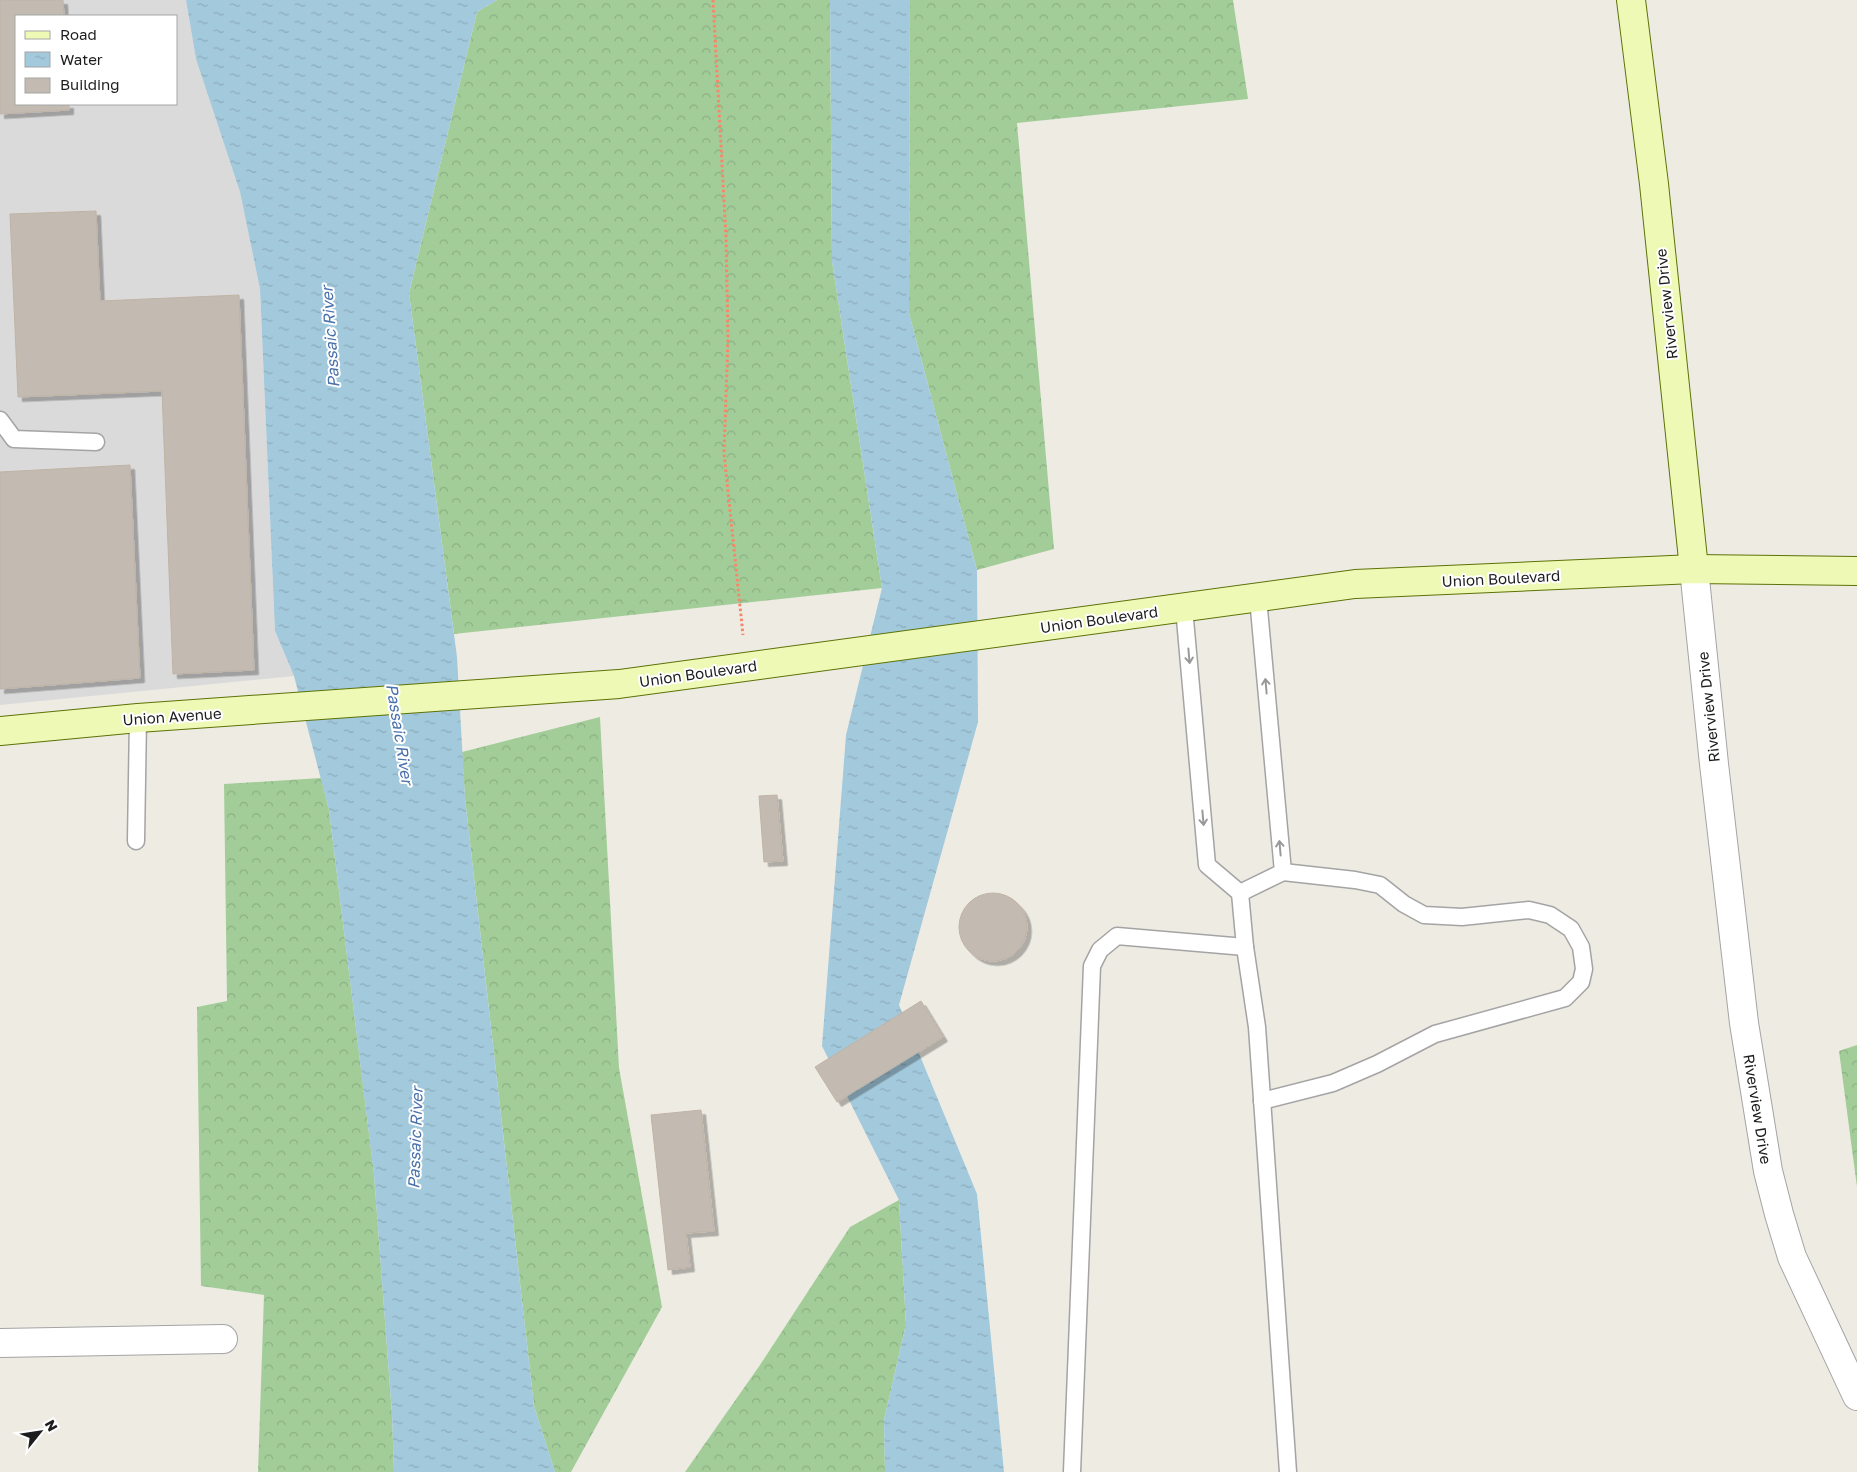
<svg xmlns="http://www.w3.org/2000/svg" width="1857" height="1472" viewBox="0 0 1857 1472" font-family="'Golos Text',sans-serif">
  <defs>
    <pattern id="forest-crowns" width="20" height="18" patternUnits="userSpaceOnUse" patternTransform="scale(1.25)"><rect width="20" height="18" fill="#a2cd98"/><path d="M2 6a3 3 0 1 1 6 0M12 15a3 3 0 1 1 6 0" fill="none" stroke="#8bb083"/></pattern>
    <pattern id="water-ripples" width="26" height="14" patternUnits="userSpaceOnUse" patternTransform="scale(1.25)"><rect width="26" height="14" fill="#a3c9dc"/><path d="M2 4q2-2 4 0t4 0M15 11q2-2 4 0t4 0" fill="none" stroke="#8cacbc"/></pattern>
    <filter id="shadow"><feDropShadow dx="4.5" dy="4.5" stdDeviation="0" flood-color="#0004"/></filter>
  </defs>
  <rect width="100%" height="100%" fill="#eeebe3"/>
  <path fill="#dbdada" fill-rule="evenodd" d="M0 0H186L196 59 240 192 260 289 275 631 294 676 0 705ZM16 16H176V104H16Z"/>
  <g fill="url(#forest-crowns)">
    <polygon points="497,0 830,0 832,261 882,588 454,634 409,293 477,12"/>
    <polygon points="910,0 1233,0 1248,99 1017,123 1054,549 977,570 909,313"/>
    <polygon points="600,717 619,1068 662,1307 571,1472 555,1472 534,1406 465,798 462,752"/>
    <polygon points="321,778 329,810 374,1174 392,1414 394,1472 258,1472 264,1295 201,1286 197,1007 227,1001 224,784"/>
    <polygon points="1857,1045 1857,1187 1839,1051"/>
    <polygon points="899,1200 906,1324 884,1420 885,1472 685,1472 760,1365 850,1227"/>
  </g>
  <g fill="url(#water-ripples)">
    <polygon points="186,0 497,0 477,12 409,293 457,657 465,798 534,1406 555,1472 394,1472 392,1414 374,1175 329,810 294,676 275,631 260,289 240,192 196,59"/>
    <polygon points="830,0 910,0 909,313 977,570 978,722 899,1005 977,1194 1004,1472 885,1472 884,1420 906,1324 899,1200 822,1046 846,735 882,588 832,261"/>
  </g>
  <g fill="#c3bab2" stroke="#c0b3a5" filter="url(#shadow)">
    <polygon points="0,0 63,0 64,16 16,16 16,104 69,104 69,110 0,114"/>
    <polygon points="96,211 100,301 239,295 254,670 173,674 162,391 18,397 10,214"/>
    <polygon points="130,465 140,678 0,689 0,472"/>
    <polygon points="777,795 783,861 764,862 759,796"/>
    <circle cx="993" cy="927" r="34"/>
    <polygon points="921,1001 943,1037 837,1102 815,1067"/>
    <polygon points="701,1110 714,1231 686,1233 690,1267 668,1270 651,1115"/>
  </g>
  <g fill="none" stroke-linecap="round" stroke-linejoin="round">
    <g stroke="#a4a4a4" stroke-width="19">
      <g id="service">
        <polyline points="0,420 14,439 96,442"/>
        <polyline points="1184,608 1207,865 1240,893 1283,872 1258,598"/>
        <polyline points="136,841 138,718"/>
        <polyline points="1240,893 1245,947 1257,1027 1288,1472"/>
        <polyline points="1262,1101 1333,1083 1377,1064 1435,1034 1565,998 1581,982 1584,969 1581,947 1571,929 1550,915 1529,910 1462,917 1424,915 1404,904 1380,885 1355,880 1283,872"/>
        <polyline points="1072,1472 1092,966 1100,950 1117,936 1245,947"/>
      </g>
    </g>
    <g stroke="#a4a4a4" stroke-width="30">
      <polyline id="minor" points="0,1343 223,1339"/>
    </g>
    <g stroke="#a4a4a4" stroke-width="30">
      <polyline id="tertiary" points="1694,569 1714,764 1744,1023 1768,1171 1779,1214 1792,1257 1857,1396"/>
    </g>
    <g stroke="#5c7206" stroke-width="30">
      <g id="secondary">
        <polyline points="1631,0 1654,184 1694,569"/>
        <polyline points="0,731 138,718 619,684 1355,584 1694,569 1857,571"/>
      </g>
    </g>
    <polyline stroke="#f88669" stroke-width="3" stroke-dasharray="2.5 2.5" stroke-linecap="butt" points="713,0 726,237 728,339 724,453 743,635"/>
    <use href="#service" stroke="#fff" stroke-width="16"/>
    <use href="#minor" stroke="#fff" stroke-width="28"/>
    <use href="#tertiary" stroke="#fff" stroke-width="28"/>
    <use href="#secondary" stroke="#eff9b6" stroke-width="28"/>
  </g>
  <defs><path id="oneway-shaft" d="M-6 0H5M1.5-3L5.5 0L1.5 3" fill="none" stroke-width="1.6" stroke-linecap="round" stroke-linejoin="round" transform="scale(1.25)"/></defs>
  <g stroke="#999">
    <use href="#oneway-shaft" transform="translate(1189 656) rotate(85)"/>
    <use href="#oneway-shaft" transform="translate(1266 686) rotate(-95)"/>
    <use href="#oneway-shaft" transform="translate(1203 818) rotate(85)"/>
    <use href="#oneway-shaft" transform="translate(1280 848) rotate(-95)"/>
  </g>
  <g text-anchor="middle" dominant-baseline="central" stroke-width="4" stroke-linejoin="round" paint-order="stroke">
    <g font-size="15" fill="#1d1d1d" stroke="#fff">
      <text transform="translate(1666 304) rotate(-96)">Riverview Drive</text>
      <text transform="translate(1501 578) rotate(-3)">Union Boulevard</text>
      <text transform="translate(1099 619) rotate(-8)">Union Boulevard</text>
      <text transform="translate(698 673) rotate(-8)">Union Boulevard</text>
      <text transform="translate(1708 707) rotate(-96)">Riverview Drive</text>
      <text transform="translate(172 716) rotate(-4)">Union Avenue</text>
      <text transform="translate(1758 1109) rotate(81)">Riverview Drive</text>
    </g>
    <g font-size="16" font-style="italic" fill="#4a72ab" stroke="#fff">
      <text transform="translate(330 337) rotate(-94)">Passaic River</text>
      <text transform="translate(400 734) rotate(81)">Passaic River</text>
      <text transform="translate(415 1138) rotate(-88)">Passaic River</text>
    </g>
  </g>
  <rect x="15" y="15" width="162" height="90" fill="#ffffff" stroke="#a5a5a5"/>
  <rect x="25" y="31" width="25" height="8" fill="#eff9b6" stroke="#a5a5a5"/>
  <text x="60" y="40" font-size="15" fill="#1d1d1d">Road</text>
  <rect x="25" y="52" width="25" height="15" fill="url(#water-ripples)" stroke="#a5a5a5"/>
  <text x="60" y="65" font-size="15" fill="#1d1d1d">Water</text>
  <rect x="25" y="78" width="25" height="15" fill="#c3bab2" stroke="#a5a5a5"/>
  <text x="60" y="90" font-size="15" fill="#1d1d1d">Building</text>
  <g transform="translate(40 1432) rotate(60)" stroke="#ffffff" stroke-width="4" paint-order="stroke">
  <path d="M0-4L9 19L0 12L-9 19Z" fill="#1d1d1d"/>
  <text y="-8" font-size="14" font-weight="bold" text-anchor="middle" fill="#1d1d1d">N</text>
  </g>
</svg>
